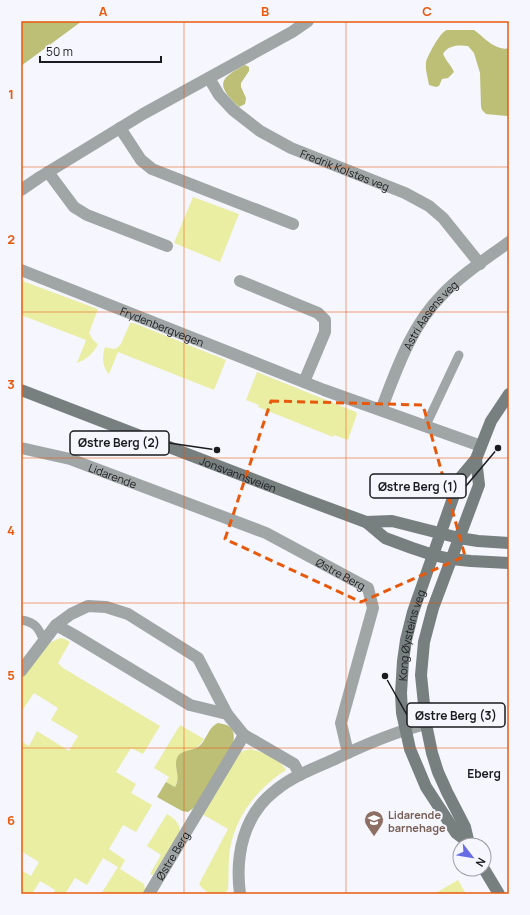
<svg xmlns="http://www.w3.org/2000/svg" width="530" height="915" viewBox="0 0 530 915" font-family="Manrope,sans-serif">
  <rect width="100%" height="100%" fill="#f5f6fe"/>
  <g fill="#eaeea3">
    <polygon points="193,197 239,214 220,262 174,243"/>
    <path d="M21 279 25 282 98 309 89 333 93 340 98 344C93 354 87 359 77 363L86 340 21 315Z"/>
    <path d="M130 323H134L226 360 214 390 118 352 109 374C102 367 102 356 105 347L113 349 117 348 121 344Z"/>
    <polygon points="257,372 356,412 357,414 348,440 334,435 333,437 258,407 259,405 246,400"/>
    <polygon points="60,638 65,639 70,642 58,663 63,668 160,726 143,754 131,748 116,772 136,784 131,793 152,805 136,832 123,825 109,849 125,860 120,869 144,884 145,889 144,894 101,894 118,867 103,858 87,885 75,878 65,894 53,894 55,890 40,881 32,894 21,894 21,870 31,876 39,862 21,851 21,741 29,746 37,731 69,751 78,736 51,720 58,708 34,693 21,712 21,679 46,647 51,642"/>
    <path d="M180 725 204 739C198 748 193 750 183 752L176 763 178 779 175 787 166 782 169 777 154 768Z"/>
    <path d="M250 749C263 752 279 758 286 770 258 788 236 815 230 849 228 862 229 876 228 890 218 900 206 894 199 884L228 829 202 814 240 752Z"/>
    <path d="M167 814C175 819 180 823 180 833L153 875 150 874 161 855 147 846Z"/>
    <polygon points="458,880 466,894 434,894"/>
  </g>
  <g fill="#bcbf75">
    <polygon points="21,21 82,21 21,66"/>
    <path d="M447 30H474C484 37 496 52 509 48V115L507 116 486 114 482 110 481 106 480 73 474 53 468 46C459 45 448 45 443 54 446 61 451 65 454 72L448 78 442 79 439 86 436 87 429 85C428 78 425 69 426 62 428 55 440 32 447 30Z"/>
    <path d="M245 65 249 67V71L241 83V87L246 98 245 104 239 107C216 85 218 79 245 65Z"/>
    <path d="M218 723C231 725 236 729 233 743L195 807 188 812 182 811 157 797 166 782 175 787C182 776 172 766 178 756 182 750 192 751 198 747 207 741 207 728 218 723Z"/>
  </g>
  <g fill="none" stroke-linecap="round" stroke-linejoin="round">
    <g stroke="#a0a6a6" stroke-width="9">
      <polyline points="426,425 459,355"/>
      <path d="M21 620C36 622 39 629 44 641"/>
    </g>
    <g stroke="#a0a6a6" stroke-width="12">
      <path id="s1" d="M209 78 219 95 233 110 260 131 291 148 405 193 429 206 443 218 480 264"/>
      <polyline points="120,128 141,160 152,169 293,224"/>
      <polyline points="48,172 74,207 87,215 167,246"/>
      <polyline points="21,190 40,177 143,114 292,32 308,21"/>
      <path id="s2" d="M21 270 324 390 481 446"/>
      <polyline points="240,281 318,313 325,320 325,332 304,382"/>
      <path id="s3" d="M381 410C396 371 411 326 442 295 461 275 486 259 509 242"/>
      <path id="s4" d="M21 448 70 459 266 533 368 588 373 608 341 723 348 753"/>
      <polyline points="56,625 71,614 88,606 106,607 128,614 198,658 227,714"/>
      <polyline points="21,671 56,625 74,635 190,705 227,714 244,735 294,764 300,775"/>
      <path id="s5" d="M149 894 244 735"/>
      <path d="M240 894C235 856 243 815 276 790 293 776 315 768 335 759 364 745 394 732 426 724"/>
    </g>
    <g stroke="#777f7f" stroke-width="12">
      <path id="s6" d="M21 390 304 499 366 522 385 538 412 548 433 555 451 559 471 561 509 563"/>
      <polyline points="366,522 392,521 459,538 478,541 509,543"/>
      <path id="s7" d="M468 842 456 833 426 787 410 749 402 713 401 693 403 661 406 640 413 612 460 478 476 459 491 421 509 394"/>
      <polyline points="469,844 465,827 447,792 438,772 432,753 426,724 421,675 424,642 433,608 479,485 476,459"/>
      <polyline points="484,869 499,894"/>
    </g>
  </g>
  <path fill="none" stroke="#e8590c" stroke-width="3" stroke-dasharray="8 5" stroke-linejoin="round" d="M271 401 423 405 465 556 361 602 225 539Z"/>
  <path fill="none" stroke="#e8590c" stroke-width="1" stroke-opacity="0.55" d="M184 21V894M346 21V894M21 167H509M21 312H509M21 458H509M21 603H509M21 748H509"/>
  <defs>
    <g id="school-pin" transform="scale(1)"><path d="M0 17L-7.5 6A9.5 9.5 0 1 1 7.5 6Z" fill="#8d6e63" stroke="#f5f6fe"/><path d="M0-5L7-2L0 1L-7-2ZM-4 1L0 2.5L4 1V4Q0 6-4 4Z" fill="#fff"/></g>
  </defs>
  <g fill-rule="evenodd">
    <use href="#school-pin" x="374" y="820"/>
  </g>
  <g text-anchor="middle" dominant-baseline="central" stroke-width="4" stroke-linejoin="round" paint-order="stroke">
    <g font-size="11" fill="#1a1b1e" stroke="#f5f6fe">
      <text stroke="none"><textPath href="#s1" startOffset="168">Fredrik Kolstøs veg</textPath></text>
      <text stroke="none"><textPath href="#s3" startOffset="108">Astri Aasens veg</textPath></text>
      <text stroke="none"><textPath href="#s2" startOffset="152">Frydenbergvegen</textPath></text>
      <text stroke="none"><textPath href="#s6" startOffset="233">Jonsvannsveien</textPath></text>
      <text stroke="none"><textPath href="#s4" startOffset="96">Lidarende</textPath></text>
      <text stroke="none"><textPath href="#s4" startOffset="345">Østre Berg</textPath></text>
      <text stroke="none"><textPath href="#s7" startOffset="227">Kong Øysteins veg</textPath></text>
      <text stroke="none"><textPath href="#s5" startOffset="45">Østre Berg</textPath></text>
    </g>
    <g font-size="11" font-weight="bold" fill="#785e54" stroke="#f5f6fe" text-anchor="start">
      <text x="388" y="814">Lidarende<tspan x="388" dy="13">barnehage</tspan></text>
    </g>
    <g font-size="12" font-weight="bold" fill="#1a1b1e" stroke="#f5f6fe">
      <text x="484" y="773">Eberg</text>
    </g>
  </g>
  <path fill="none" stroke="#1a1b1e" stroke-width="1.5" d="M217 450L169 443M498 448L466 486M385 676L407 715"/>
  <g fill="#1a1b1e" stroke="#f5f6fe" stroke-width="1.5">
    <circle cx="217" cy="450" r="4"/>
    <circle cx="498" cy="448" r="4"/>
    <circle cx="385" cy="676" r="4"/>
  </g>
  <g fill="#f5f6fe" stroke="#1a1b1e" stroke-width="1.5">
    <rect x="70" y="431" width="99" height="24" rx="4"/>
    <rect x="370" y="474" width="96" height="24" rx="4"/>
    <rect x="407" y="703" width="98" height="24" rx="4"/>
  </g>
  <g font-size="12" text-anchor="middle" font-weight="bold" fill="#1a1b1e">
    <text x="119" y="447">Østre Berg (2)</text>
    <text x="418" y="491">Østre Berg (1)</text>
    <text x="456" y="720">Østre Berg (3)</text>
  </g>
  <rect width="530" height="915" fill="none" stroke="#f5f6fe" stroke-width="44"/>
  <g transform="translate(472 857) rotate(121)"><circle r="19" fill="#f5f6fe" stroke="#9d9ea4"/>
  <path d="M0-3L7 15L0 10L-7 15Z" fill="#676ce5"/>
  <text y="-6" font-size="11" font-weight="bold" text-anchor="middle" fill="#1a1b1e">N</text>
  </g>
  <path d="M40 56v6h121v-6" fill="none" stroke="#1a1b1e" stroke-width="2"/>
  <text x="46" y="56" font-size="12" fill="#1a1b1e" stroke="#f5f6fe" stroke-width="3" paint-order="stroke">50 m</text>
  <rect x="22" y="22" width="486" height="871" fill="none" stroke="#e8590c" stroke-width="1.5"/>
  <g font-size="13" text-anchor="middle" font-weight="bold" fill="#e8590c">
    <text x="103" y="16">A</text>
    <text x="265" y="16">B</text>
    <text x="427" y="16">C</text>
    <text x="11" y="99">1</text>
    <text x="11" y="244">2</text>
    <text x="11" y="389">3</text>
    <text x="11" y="535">4</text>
    <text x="11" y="680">5</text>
    <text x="11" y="825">6</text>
  </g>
</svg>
